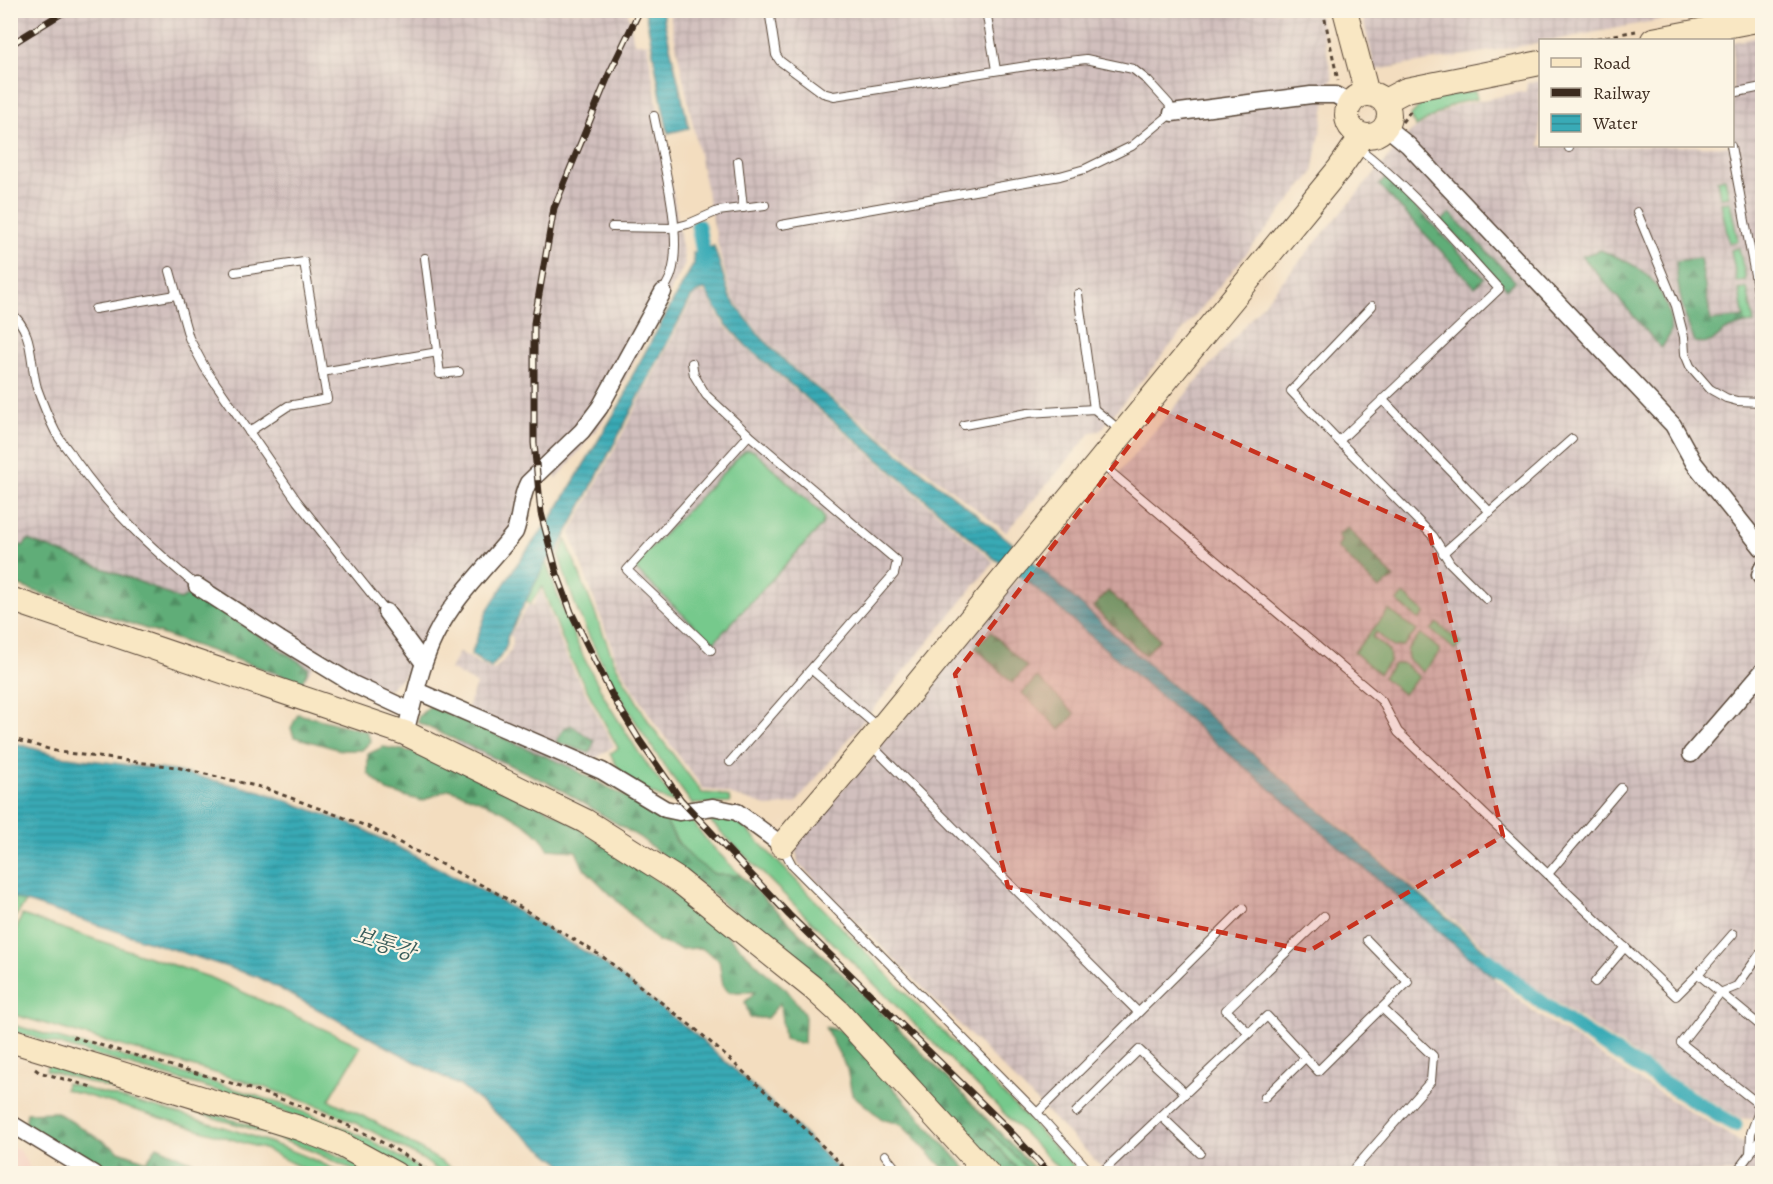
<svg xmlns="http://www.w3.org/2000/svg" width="1773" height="1184" viewBox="0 0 1773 1184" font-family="Alegreya,'Noto Serif KR',serif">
  <defs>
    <pattern id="industrial-grid" width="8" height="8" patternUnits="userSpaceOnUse" patternTransform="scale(1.5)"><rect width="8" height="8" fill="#d1bfbd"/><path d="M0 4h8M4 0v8" fill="none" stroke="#b4a4a2"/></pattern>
    <pattern id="forest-firs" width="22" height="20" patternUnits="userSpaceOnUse" patternTransform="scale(1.5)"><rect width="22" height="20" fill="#60ad78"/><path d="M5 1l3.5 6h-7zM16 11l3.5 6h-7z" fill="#508d62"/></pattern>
    <pattern id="park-dots" width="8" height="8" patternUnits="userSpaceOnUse" patternTransform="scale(1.5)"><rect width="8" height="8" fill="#76c98c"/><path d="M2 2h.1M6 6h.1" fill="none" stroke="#62a372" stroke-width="1.8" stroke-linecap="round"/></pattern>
    <pattern id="water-rules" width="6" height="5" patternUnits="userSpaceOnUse" patternTransform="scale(1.5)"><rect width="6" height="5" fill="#39aab6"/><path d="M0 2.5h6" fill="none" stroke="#318b93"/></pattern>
  </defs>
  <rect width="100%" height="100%" fill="#fcf5e5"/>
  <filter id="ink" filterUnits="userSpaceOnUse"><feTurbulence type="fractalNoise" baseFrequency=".0167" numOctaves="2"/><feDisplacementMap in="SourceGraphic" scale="12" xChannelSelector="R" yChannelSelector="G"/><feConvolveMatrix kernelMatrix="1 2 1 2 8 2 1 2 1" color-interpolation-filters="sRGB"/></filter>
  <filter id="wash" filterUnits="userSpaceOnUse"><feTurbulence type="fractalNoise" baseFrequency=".008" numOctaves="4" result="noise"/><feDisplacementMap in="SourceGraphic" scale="24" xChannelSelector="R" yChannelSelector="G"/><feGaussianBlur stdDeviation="1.35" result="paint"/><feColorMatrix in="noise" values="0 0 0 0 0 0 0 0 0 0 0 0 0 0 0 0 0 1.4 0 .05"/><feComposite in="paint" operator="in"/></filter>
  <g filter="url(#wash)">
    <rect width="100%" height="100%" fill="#f3ddbf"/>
    <polygon fill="#f5d2c2" points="10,1145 20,1150 32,1173 11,1173"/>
    <g fill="url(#industrial-grid)">
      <polygon points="1371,10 1706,10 1706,11 1555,40 1540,40 1540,43 1375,70 1363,18 1371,15"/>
      <polygon points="10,11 628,11 634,43 647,43 685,264 603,421 556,480 549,458 515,520 416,665 387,691 321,654 301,685 11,573"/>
      <polygon points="669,11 1318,11 1333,80 1329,83 1313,173 1100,431 1092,432 1006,532 796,370 760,334 732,297 721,259"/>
      <polygon points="1762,36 1762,1120 1740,1118 1649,1064 1528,983 1149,664 1039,566 1410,132 1453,106 1526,91 1527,83 1540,81 1540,146 1732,146 1733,42"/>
      <polygon points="698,293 706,294 723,324 746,348 994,562 796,803 770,807 719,791 704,790 655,724 618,664 570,534 693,298"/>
      <polygon points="1020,576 1138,679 1534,1012 1640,1081 1762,1155 1762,1173 1108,1173 798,863 796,845"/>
      <polygon points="541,590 567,658 614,746 557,785 455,745 476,684 450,669 459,652 493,671 502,662 511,650 513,638 510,635 529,604 533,606"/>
    </g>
    <g fill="#76c98c" stroke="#587a55" stroke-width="1.5">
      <polygon points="1475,91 1477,99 1453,104 1416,127 1411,119 1411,115 1424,101 1430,98"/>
      <polygon points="1725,178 1729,196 1720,197 1717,180"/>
      <polygon points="1730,202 1738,241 1729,243 1721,203"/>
      <polygon points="1739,248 1746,280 1737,282 1731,250"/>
      <polygon points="1747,288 1754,323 1745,324 1739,290"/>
      <polygon points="747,450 754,451 821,513 824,519 822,525 713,643 633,567 742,453"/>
      <path d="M566 540 616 666 650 724 702 793 718 794 729 797 730 803 692 804C647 744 606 679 577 609 570 592 565 574 559 556Z"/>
      <polygon points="546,562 565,616 584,658 610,707 639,753 674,801 670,802 626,781 610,754 618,748 569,656 542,587 530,604 526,601"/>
      <polygon points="1404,594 1425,613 1419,620 1397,601"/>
      <polygon points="1389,610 1417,631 1403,646 1393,647 1376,632 1372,637 1389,651 1390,661 1379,674 1354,652"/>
      <polygon points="1437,623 1461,643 1455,650 1431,630"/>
      <polygon points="1421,634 1439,649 1439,653 1423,672 1408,659 1407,650"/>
      <polygon points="1394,664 1404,664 1419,677 1403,694 1383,677"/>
      <polygon points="714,816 736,821 747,830 1080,1173 1063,1173 996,1105 707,818"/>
      <path d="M664 817 677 820H691L708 842 741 876C733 875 720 876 713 873 689 863 675 839 664 817Z"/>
      <polygon points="22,915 212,978 361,1046 329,1100 375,1122 460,1173 442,1173 422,1159 372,1131 324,1108 264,1087 11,1014 11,941"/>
      <path d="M10 1024C67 1041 124 1057 181 1073 266 1098 352 1122 425 1173H413L389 1159 302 1118 240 1097 11 1031Z"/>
      <polygon points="48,1064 315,1145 374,1173 359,1173 312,1151 246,1127 46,1070"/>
      <path d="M66 1083C157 1109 258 1131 342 1173H312L264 1149 65 1089Z"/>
      <polygon points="987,1127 1032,1173 1021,1173 985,1132"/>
    </g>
    <g fill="url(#forest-firs)" stroke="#4e6c4b" stroke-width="1.5">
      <polygon points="1387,177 1484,278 1475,287 1379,185"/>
      <polygon points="1450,213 1515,281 1507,289 1442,221"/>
      <path d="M1600 250C1618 257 1638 265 1652 280 1662 291 1675 321 1669 336 1667 340 1664 344 1661 348L1582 256Z"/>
      <path d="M1700 258 1711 321 1744 317 1745 324 1723 331C1716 342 1707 344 1695 342 1684 317 1677 288 1676 261Z"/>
      <polygon points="1347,527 1394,578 1379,589 1337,547 1341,541 1338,535"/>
      <polygon points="28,540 150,586 180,600 193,593 309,668 302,682 11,583 11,543 23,546"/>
      <polygon points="1108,591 1160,639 1145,655 1093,607"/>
      <polygon points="991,632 1027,667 1012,683 975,647"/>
      <polygon points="1037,677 1075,714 1060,730 1022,693"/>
      <polygon points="430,706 570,767 664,817 676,841 694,860 714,874 741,876 905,1035 1039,1173 1032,1173 987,1128 985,1132 1021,1173 1005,1173 867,1027 710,892 639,837 555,786 417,722 419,716"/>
      <polygon points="298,714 366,731 371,741 362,750 341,750 294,737 291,728"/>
      <polygon points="571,725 594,741 590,753 556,742 564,728"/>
      <path d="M383 747 440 756 561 816 658 881 725 933 765 972 786 989 805 1014 804 1044 784 1039 780 1003 767 1018H750L745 1002 755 992H729L723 986 719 960 701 948 680 949 658 941 583 867 576 851 548 849C537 821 476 798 449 789L422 801 387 791 368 773V754Z"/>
      <polygon points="825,1027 842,1031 970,1173 948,1173 902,1125 882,1119 852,1094 847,1069"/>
      <polygon points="56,1112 119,1151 147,1161 157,1146 218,1173 105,1173 25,1126 27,1113"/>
    </g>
    <polygon fill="url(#park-dots)" stroke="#587a55" stroke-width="1.5" points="11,897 26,902 11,923"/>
    <g fill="url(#water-rules)" stroke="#3a6a6a" stroke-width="1.5">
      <path d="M645 11H662L689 128 668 133C659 92 654 52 645 11Z"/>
      <path d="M714 246 730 297 758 334 794 370 1011 542 1158 673 1506 968 1493 977 1135 675 1027 581 992 557 747 347 725 323 705 290 697 292 691 298 556 554 546 562 507 638C509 649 498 659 491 668L471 655 487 611 515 567 556 511 625 396 631 378 694 263 693 253Z"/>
      <polygon points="11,742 60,756 174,771 260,791 361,828 490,895 599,960 696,1035 786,1116 842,1173 573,1173 460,1086 258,977 11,897"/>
    </g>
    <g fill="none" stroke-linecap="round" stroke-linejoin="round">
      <g stroke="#39aab6" stroke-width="15">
        <polyline points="698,226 706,268"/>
        <path d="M1487 959C1563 1024 1649 1074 1735 1125"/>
      </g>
    </g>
  </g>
  <g filter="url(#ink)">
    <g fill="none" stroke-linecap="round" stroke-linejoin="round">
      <g stroke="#574536" stroke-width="10">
        <g id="lane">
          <polyline points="769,10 776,55 780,61 823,93 834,96 1027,66 1086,59 1133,69 1148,81 1169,104 1172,113 1132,146 1085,169 1060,176 781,225"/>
          <polyline points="986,10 996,70"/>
          <polyline points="1732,93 1762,87"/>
          <path d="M654 116C662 157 684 236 671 275 669 281 665 287 663 292"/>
          <path d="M1356 146C1410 187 1453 239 1499 289L1339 441 1433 536 1450 563 1486 599"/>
          <polyline points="1569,146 1569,148"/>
          <polyline points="1731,146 1762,313"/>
          <polyline points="738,161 743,208"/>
          <polyline points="1637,212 1676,306 1684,337 1685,354 1690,366 1710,389 1726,398 1737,401 1762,402"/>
          <polyline points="612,227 673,228 688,224 718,211 765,205"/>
          <polyline points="425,258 440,374 459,372"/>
          <polyline points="170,271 189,338 205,368 297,501 386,612"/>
          <polyline points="235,272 304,262 327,399 288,406 249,432"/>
          <polyline points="1078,294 1094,409"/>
          <polyline points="95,309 176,295"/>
          <path d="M10 312C35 332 29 361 37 388 42 402 48 417 55 431 60 441 69 451 76 461 111 511 150 547 197 586"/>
          <polyline points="692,363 694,375 706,395 749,435 897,561 894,574 730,762"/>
          <polyline points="322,372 438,352"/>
          <polyline points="1382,399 1490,512"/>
          <polyline points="964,425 1028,413 1094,409 1121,431"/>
          <polyline points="1339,441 1291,391 1372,306"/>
          <polyline points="1101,464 1382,701 1398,732 1676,996 1698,974 1733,934"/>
          <polyline points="1443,553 1572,439"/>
          <polyline points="711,650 627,570 749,435"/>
          <polyline points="812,670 880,729"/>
          <polyline points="871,745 1138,1012"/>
          <polyline points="782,846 792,865 1037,1113 1092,1174"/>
          <polyline points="1548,874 1621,788"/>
          <polyline points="1698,974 1762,1027"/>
          <polyline points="1595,982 1625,947"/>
          <polyline points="1249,1033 1226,1010 1324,916"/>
          <polyline points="1264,1098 1305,1058"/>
          <polyline points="1076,1112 1139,1050 1185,1093"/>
          <polyline points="1037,1113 1243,909"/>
          <polyline points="1161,1116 1200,1153"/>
          <polyline points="1750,1154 1751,1133 1761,1106 1681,1043 1720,993 1737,986 1762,951"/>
          <polyline points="885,1155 900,1174"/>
          <polyline points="1100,1174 1267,1016 1318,1071 1408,982 1367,940"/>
          <polyline points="1350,1174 1431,1081 1433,1056 1382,1008"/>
          <polyline points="1735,1174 1762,1137"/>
        </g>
      </g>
      <g stroke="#574536" stroke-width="19">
        <g id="street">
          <polyline points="1172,113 1311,95 1335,95 1350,103"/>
          <polyline points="1386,127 1408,145 1673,425 1694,463 1762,548"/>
          <polyline points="1762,569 1760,575 1762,578"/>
          <polyline points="197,586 279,639 353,684 411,711"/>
          <polyline points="386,612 423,662"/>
          <polyline points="417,691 602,771 665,809 679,812 713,807 737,812 782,845"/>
          <path d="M405 733C414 701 420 666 435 636 454 597 488 566 515 532 521 516 520 498 528 483L582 431 600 407 663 292"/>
          <polyline points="1691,754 1762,672"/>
          <polyline points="10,1123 94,1174"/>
        </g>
      </g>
      <g stroke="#574536" stroke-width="26">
        <g id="secondary">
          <polyline points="1345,10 1367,94"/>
          <polyline points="1653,40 1762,19"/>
          <circle cx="1368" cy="115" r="21"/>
          <polyline points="1385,101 1406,90 1540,63"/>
          <polyline points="10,599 405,733 585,821 678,880 813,988 838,1011 988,1174"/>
          <polyline points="782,845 869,743 1339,169 1362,136"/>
          <polyline points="10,1040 299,1128 340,1144 395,1174"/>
        </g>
      </g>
      <g stroke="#574536" stroke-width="3" stroke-dasharray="4.5 4.5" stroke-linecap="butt">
        <polyline points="1323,10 1338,81"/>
        <polyline points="1588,40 1636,31"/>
        <polyline points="1402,122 1413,108"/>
        <polyline points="10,738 59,752 176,767 264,788 369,827 495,892 603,957 699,1032 788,1112 851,1174"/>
        <path d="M73 1037C117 1050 160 1063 204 1075 286 1099 363 1124 433 1174"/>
        <polyline points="35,1069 39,1072 92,1087"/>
      </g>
      <use href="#lane" stroke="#fff" stroke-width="8"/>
      <use href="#street" stroke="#fff" stroke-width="16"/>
      <use href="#secondary" stroke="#f9e7c3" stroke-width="24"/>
      <g stroke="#3b2a1e" stroke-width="7">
        <g id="rail">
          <polyline points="640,10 609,74 554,208 534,323 534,443 541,513 557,574 571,612 613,697 640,741 681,800 789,915 1003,1124 1050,1174"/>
          <polyline points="10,45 67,10"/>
        </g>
      </g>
      <use href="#rail" stroke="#fcf5e5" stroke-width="4.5" stroke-dasharray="14" stroke-linecap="butt"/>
    </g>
  </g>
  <path fill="#c8321e" fill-opacity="0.2" stroke="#c8321e" stroke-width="4.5" stroke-dasharray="12 8" stroke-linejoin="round" d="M1158 408 1429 531 1503 836 1309 951 1008 887 955 674Z"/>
  <g text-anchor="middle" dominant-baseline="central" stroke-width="4.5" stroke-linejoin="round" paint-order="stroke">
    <g font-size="22" font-style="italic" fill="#3a5d5b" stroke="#fcf5e5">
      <text transform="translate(384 944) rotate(18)">보통강</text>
    </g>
  </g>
  <rect width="1773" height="1184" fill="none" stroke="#fcf5e5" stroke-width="36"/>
  <rect x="1539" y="39" width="195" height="108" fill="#fcf5e5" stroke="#afa495" stroke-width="1.5"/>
  <rect x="1551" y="58" width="30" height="9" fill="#f9e7c3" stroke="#afa495" stroke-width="1.5"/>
  <text x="1593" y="69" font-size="18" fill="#3b2a1e">Road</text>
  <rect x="1551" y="88" width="30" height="9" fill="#3b2a1e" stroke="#afa495" stroke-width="1.5"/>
  <text x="1593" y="99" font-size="18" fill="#3b2a1e">Railway</text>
  <rect x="1551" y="114" width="30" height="18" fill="url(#water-rules)" stroke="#afa495" stroke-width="1.5"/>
  <text x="1593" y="129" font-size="18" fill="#3b2a1e">Water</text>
</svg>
